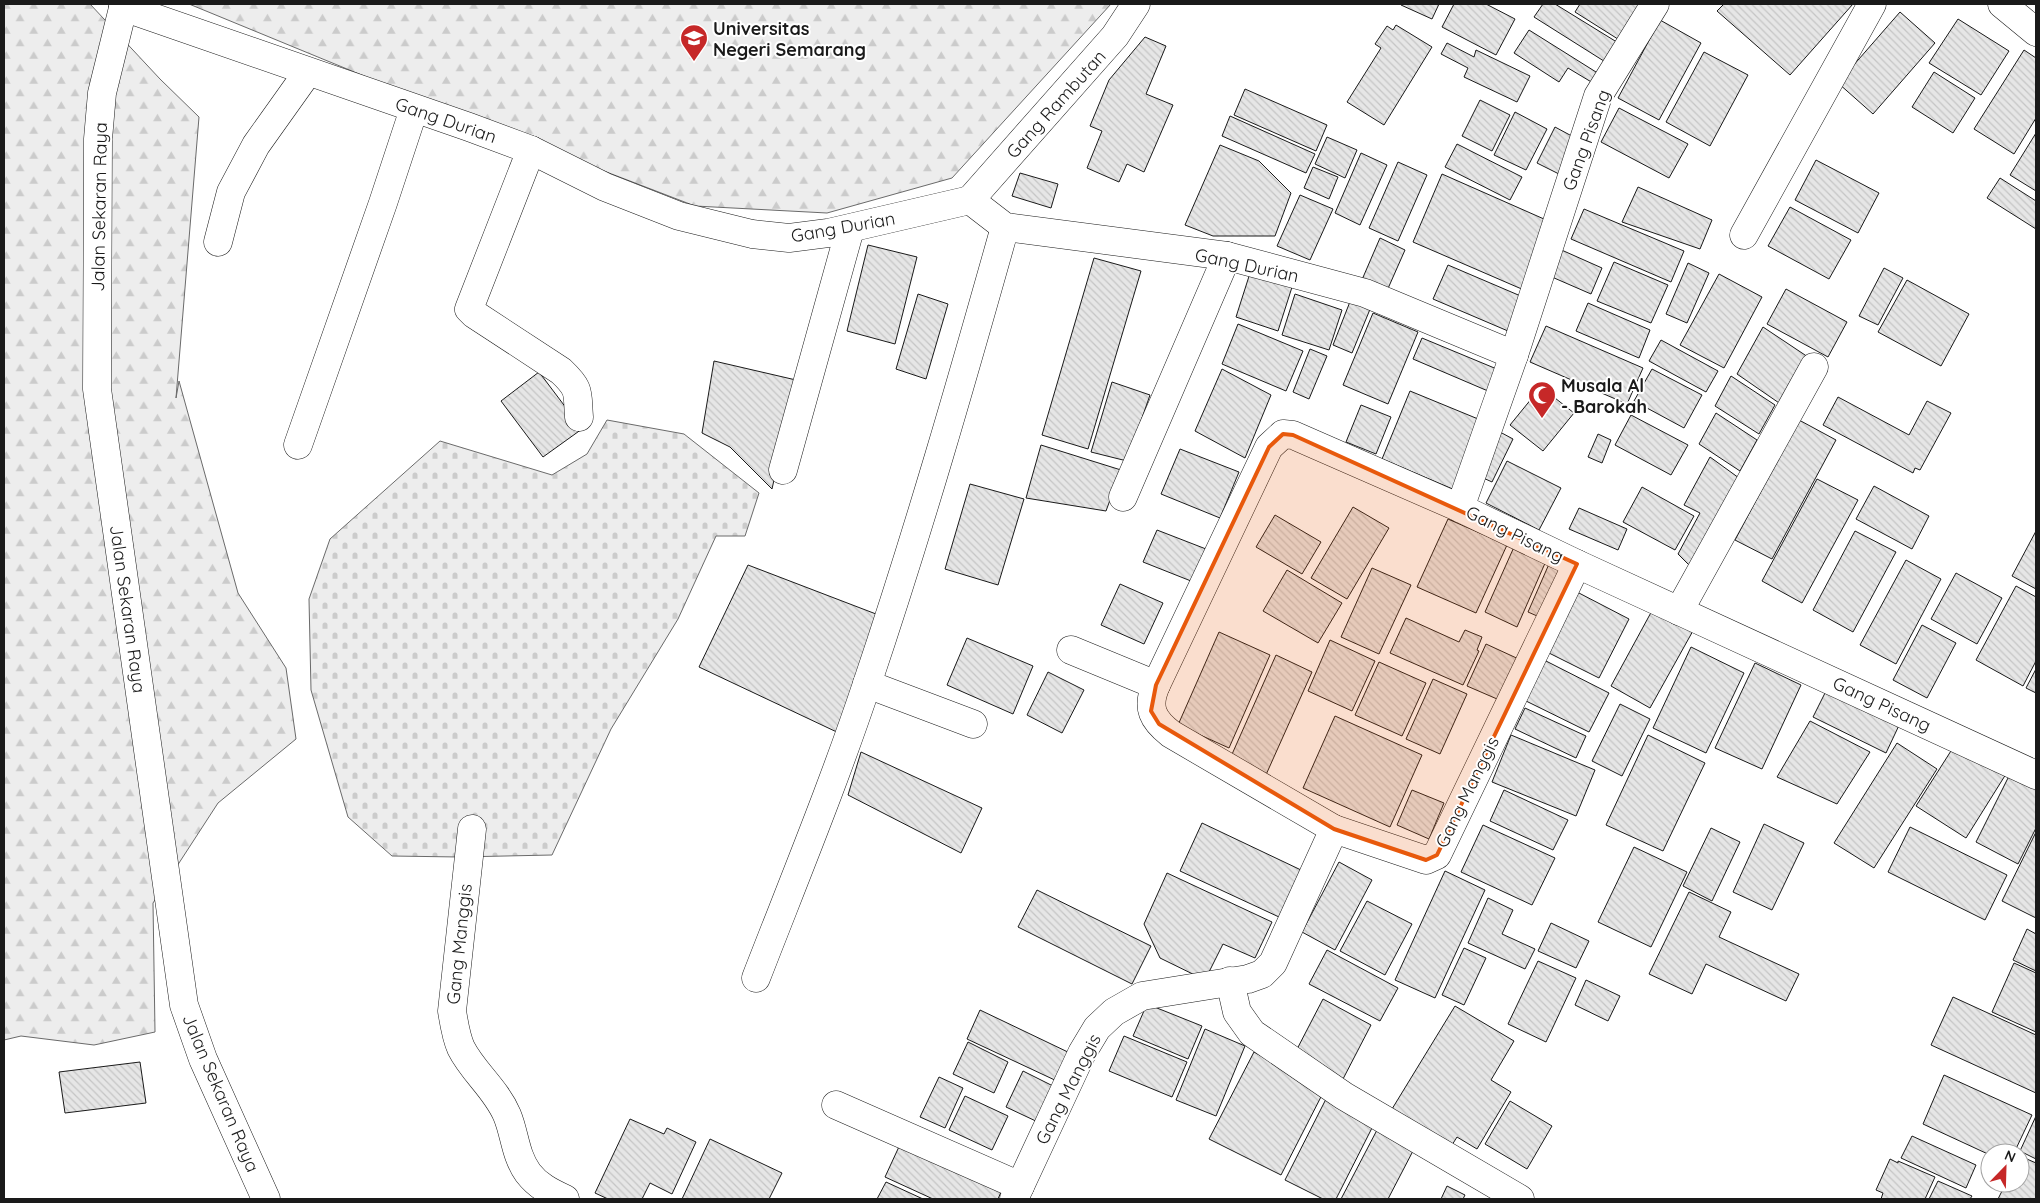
<svg xmlns="http://www.w3.org/2000/svg" width="2040" height="1203" viewBox="0 0 2040 1203" font-family="Quicksand,sans-serif">
  <defs>
    <pattern id="forest-firs" width="22" height="20" patternUnits="userSpaceOnUse" patternTransform="scale(1.25)"><rect width="22" height="20" fill="#ededed"/><path d="M5 1l3.5 6h-7zM16 11l3.5 6h-7z" fill="#cbcbcb"/></pattern>
    <pattern id="cemetery-stones" width="16" height="16" patternUnits="userSpaceOnUse" patternTransform="scale(1.25)"><rect width="16" height="16" fill="#ededed"/><path d="M2 7V4a2 2 0 0 1 4 0v3zM10 15v-3a2 2 0 0 1 4 0v3z" fill="#cbcbcb"/></pattern>
    <pattern id="building-back-hatch" width="6" height="6" patternUnits="userSpaceOnUse" patternTransform="scale(1.25)"><rect width="6" height="6" fill="#e6e6e6"/><path d="M-1 5l2 2M0 0l6 6M5-1l2 2" fill="none" stroke="#c5c5c5"/></pattern>
  </defs>
  <rect width="100%" height="100%" fill="#fff"/>
  <g fill="url(#forest-firs)" stroke="#6a6a6a">
    <polygon points="4,4 90,4 160,79 199,117 176,398 179,381 238,593 286,668 296,739 218,803 153,903 155,1032 94,1045 21,1036 4,1040"/>
    <polygon points="189,4 1111,4 952,178 827,213 695,206 471,120"/>
  </g>
  <polygon fill="url(#cemetery-stones)" stroke="#6a6a6a" points="607,420 684,434 759,493 745,536 716,536 678,619 611,729 552,855 459,857 392,856 348,817 311,690 309,599 330,539 440,441 552,475 587,454"/>
  <g fill="url(#building-back-hatch)" stroke="#1a1a1a">
    <polygon points="1402,4 1439,4 1432,19 1401,5"/>
    <polygon points="1454,4 1486,4 1515,19 1496,55 1442,27"/>
    <polygon points="1543,4 1555,4 1620,44 1607,63 1534,17"/>
    <polygon points="1580,4 1645,4 1621,41 1575,12"/>
    <polygon points="1724,4 1853,4 1790,75 1717,11"/>
    <polygon points="1900,12 1935,43 1873,114 1838,83"/>
    <polygon points="1958,19 2009,51 1981,95 1929,63"/>
    <polygon points="1660,20 1701,43 1659,120 1618,98"/>
    <polygon points="1396,25 1432,47 1384,125 1347,102 1381,48 1375,44 1387,26 1393,30"/>
    <polygon points="1529,30 1604,77 1598,86 1568,68 1559,82 1514,53"/>
    <polygon points="1145,37 1166,46 1146,94 1173,105 1144,172 1127,164 1119,182 1087,168 1102,131 1090,126 1109,80"/>
    <polygon points="1447,43 1474,57 1476,50 1530,76 1517,102 1464,77 1468,68 1441,54"/>
    <polygon points="2024,50 2036,58 2036,118 2014,154 1974,129"/>
    <polygon points="1704,52 1748,75 1710,146 1666,122"/>
    <polygon points="1934,72 1975,98 1953,133 1912,107"/>
    <polygon points="1245,89 1327,125 1316,151 1234,115"/>
    <polygon points="1480,100 1510,115 1492,151 1462,136"/>
    <polygon points="1619,108 1688,144 1669,178 1601,142"/>
    <polygon points="1515,112 1547,129 1526,170 1494,155"/>
    <polygon points="1230,116 1315,154 1306,173 1222,136"/>
    <polygon points="1555,127 1581,141 1563,176 1537,163"/>
    <polygon points="2036,133 2036,191 2010,175"/>
    <polygon points="1327,137 1357,150 1345,178 1315,164"/>
    <polygon points="1457,144 1522,177 1510,200 1445,167"/>
    <polygon points="1220,145 1259,161 1291,193 1275,236 1213,236 1185,225"/>
    <polygon points="1361,153 1387,165 1360,225 1335,213"/>
    <polygon points="1816,160 1879,193 1858,233 1795,200"/>
    <polygon points="1398,162 1427,175 1398,241 1369,228"/>
    <polygon points="1313,167 1338,177 1329,199 1304,188"/>
    <polygon points="1020,173 1058,184 1051,208 1012,196"/>
    <polygon points="1442,174 1553,223 1524,290 1413,242"/>
    <polygon points="2000,178 2036,201 2036,229 1987,198"/>
    <polygon points="1638,187 1712,220 1700,249 1622,222"/>
    <polygon points="1300,195 1333,209 1310,260 1277,246"/>
    <polygon points="1790,207 1851,240 1829,279 1768,246"/>
    <polygon points="1584,209 1684,251 1671,282 1571,239"/>
    <polygon points="1380,238 1405,250 1386,293 1361,282"/>
    <polygon points="868,245 917,257 895,344 847,331"/>
    <polygon points="1557,248 1602,268 1591,294 1545,274"/>
    <polygon points="1094,258 1141,271 1088,449 1042,435"/>
    <polygon points="1614,262 1668,285 1651,323 1597,301"/>
    <polygon points="1688,263 1709,273 1687,323 1666,314"/>
    <polygon points="1448,265 1523,297 1508,331 1433,299"/>
    <polygon points="1884,268 1903,278 1878,325 1859,316"/>
    <polygon points="1251,270 1293,284 1278,331 1236,317"/>
    <polygon points="1719,274 1762,297 1724,368 1680,345"/>
    <polygon points="1907,280 1969,314 1941,366 1878,332"/>
    <polygon points="1786,289 1847,322 1828,357 1767,324"/>
    <polygon points="918,294 948,304 926,379 896,369"/>
    <polygon points="1295,294 1342,310 1329,350 1282,335"/>
    <polygon points="1353,294 1373,302 1352,353 1333,345"/>
    <polygon points="1588,303 1650,330 1639,358 1576,331"/>
    <polygon points="1373,313 1418,332 1388,404 1343,385"/>
    <polygon points="1238,324 1303,351 1286,391 1222,364"/>
    <polygon points="1546,326 1643,368 1627,404 1530,362"/>
    <polygon points="1763,327 1808,357 1782,405 1737,374"/>
    <polygon points="1422,338 1504,372 1495,394 1413,359"/>
    <polygon points="1661,340 1718,371 1706,392 1649,361"/>
    <polygon points="1310,349 1327,356 1309,399 1293,392"/>
    <polygon points="714,361 796,380 772,489 730,447 702,433"/>
    <polygon points="1222,369 1271,395 1245,458 1195,431"/>
    <polygon points="1652,369 1702,395 1684,428 1634,401"/>
    <polygon points="539,372 582,429 543,457 501,401"/>
    <polygon points="1731,376 1775,405 1759,434 1715,406"/>
    <polygon points="1112,382 1150,395 1127,461 1091,452"/>
    <polygon points="1541,387 1574,413 1543,451 1510,425"/>
    <polygon points="1410,391 1483,421 1455,490 1382,459"/>
    <polygon points="1838,397 1909,435 1927,401 1951,413 1920,470 1915,468 1913,473 1823,425"/>
    <polygon points="1361,405 1391,417 1376,454 1346,442"/>
    <polygon points="1716,413 1757,440 1740,471 1699,444"/>
    <polygon points="1631,415 1688,445 1671,475 1615,445"/>
    <polygon points="1799,420 1836,440 1772,559 1735,540"/>
    <polygon points="1500,432 1513,439 1492,482 1479,476"/>
    <polygon points="1598,434 1611,440 1602,463 1588,457"/>
    <polygon points="1041,445 1121,470 1106,511 1026,498"/>
    <polygon points="1180,449 1239,472 1220,518 1161,494"/>
    <polygon points="1710,457 1739,478 1690,566 1678,554 1700,513 1684,505"/>
    <polygon points="1507,461 1561,488 1539,530 1486,503"/>
    <polygon points="1817,479 1858,500 1802,603 1762,581"/>
    <polygon points="970,484 1024,499 998,585 945,569"/>
    <polygon points="1874,486 1929,516 1912,549 1856,519"/>
    <polygon points="1642,487 1694,516 1675,550 1623,522"/>
    <polygon points="1353,507 1389,528 1347,599 1311,578"/>
    <polygon points="1579,508 1627,529 1618,550 1569,529"/>
    <polygon points="1275,515 1321,542 1302,574 1256,547"/>
    <polygon points="1448,519 1507,545 1476,613 1417,587"/>
    <polygon points="1157,530 1206,549 1191,581 1143,562"/>
    <polygon points="1855,531 1896,552 1853,632 1813,610"/>
    <polygon points="2036,531 2036,589 2012,576"/>
    <polygon points="1514,547 1546,561 1517,627 1485,612"/>
    <polygon points="1906,560 1941,579 1896,664 1860,645"/>
    <polygon points="1549,564 1566,571 1544,619 1528,612"/>
    <polygon points="748,565 876,614 841,734 699,667"/>
    <polygon points="1372,568 1411,585 1379,654 1341,637"/>
    <polygon points="1287,570 1342,603 1318,643 1263,611"/>
    <polygon points="1956,573 2002,598 1977,644 1931,619"/>
    <polygon points="1120,584 1163,603 1144,644 1101,625"/>
    <polygon points="2016,586 2036,597 2036,661 2023,686 1976,660"/>
    <polygon points="1577,592 1629,619 1599,678 1547,652"/>
    <polygon points="1654,607 1694,629 1650,708 1611,686"/>
    <polygon points="1406,618 1459,642 1465,630 1482,637 1477,650 1479,651 1463,685 1390,653"/>
    <polygon points="1922,625 1956,643 1927,698 1893,680"/>
    <polygon points="1219,632 1270,655 1229,748 1178,725"/>
    <polygon points="967,638 1033,666 1013,714 947,685"/>
    <polygon points="1330,640 1375,661 1352,711 1308,691"/>
    <polygon points="1486,644 1523,661 1504,702 1467,686"/>
    <polygon points="1691,647 1744,673 1706,753 1653,728"/>
    <polygon points="1276,655 1312,672 1265,777 1229,761"/>
    <polygon points="1544,660 1609,693 1589,732 1524,700"/>
    <polygon points="1379,662 1426,683 1402,736 1355,715"/>
    <polygon points="1755,663 1801,685 1762,769 1715,748"/>
    <polygon points="2036,669 2036,693 2026,688"/>
    <polygon points="1048,672 1084,690 1062,733 1027,715"/>
    <polygon points="1433,679 1467,694 1440,754 1406,739"/>
    <polygon points="1830,683 1902,719 1886,753 1813,717"/>
    <polygon points="1620,704 1650,719 1622,776 1592,761"/>
    <polygon points="1525,708 1586,736 1576,758 1515,729"/>
    <polygon points="1335,716 1422,755 1390,827 1303,788"/>
    <polygon points="1810,721 1870,752 1837,804 1777,777"/>
    <polygon points="1511,735 1595,770 1576,816 1492,782"/>
    <polygon points="1648,735 1705,763 1663,851 1606,825"/>
    <polygon points="1897,743 1937,769 1874,868 1834,843"/>
    <polygon points="1956,743 2006,774 1966,838 1916,806"/>
    <polygon points="861,752 982,808 961,853 848,795"/>
    <polygon points="2012,770 2036,782 2036,828 2018,864 1976,842"/>
    <polygon points="1412,790 1444,803 1429,839 1397,825"/>
    <polygon points="1504,790 1568,820 1553,850 1490,821"/>
    <polygon points="1202,823 1301,870 1279,917 1180,871"/>
    <polygon points="1764,824 1804,843 1772,910 1733,892"/>
    <polygon points="1483,825 1555,858 1532,905 1461,872"/>
    <polygon points="1910,827 2007,875 1985,920 1888,872"/>
    <polygon points="1711,828 1740,842 1712,901 1683,886"/>
    <polygon points="2036,832 2036,918 2002,901"/>
    <polygon points="1634,847 1687,872 1651,947 1598,922"/>
    <polygon points="1339,862 1372,880 1335,950 1302,932"/>
    <polygon points="1445,871 1485,890 1435,998 1395,980"/>
    <polygon points="1167,873 1272,922 1255,958 1223,944 1205,980 1160,958 1144,924"/>
    <polygon points="1037,890 1151,946 1132,984 1018,927"/>
    <polygon points="1689,892 1731,912 1719,937 1799,974 1786,1001 1706,964 1692,994 1649,974"/>
    <polygon points="1488,898 1513,910 1502,934 1535,949 1525,969 1468,943"/>
    <polygon points="1367,901 1412,924 1385,975 1340,951"/>
    <polygon points="1551,923 1589,941 1576,968 1538,951"/>
    <polygon points="2027,929 2036,934 2036,971 2013,960"/>
    <polygon points="1464,948 1486,958 1464,1005 1442,995"/>
    <polygon points="1327,950 1398,988 1380,1021 1309,984"/>
    <polygon points="1538,961 1576,978 1546,1042 1508,1024"/>
    <polygon points="2014,963 2036,973 2036,1032 1992,1012"/>
    <polygon points="1586,980 1620,996 1608,1021 1575,1005"/>
    <polygon points="1953,997 2036,1035 2036,1093 1931,1045"/>
    <polygon points="1323,999 1371,1025 1343,1079 1295,1053"/>
    <polygon points="1147,1004 1202,1026 1188,1059 1133,1036"/>
    <polygon points="1455,1006 1514,1041 1491,1080 1511,1092 1477,1149 1457,1137 1452,1145 1392,1109"/>
    <polygon points="980,1010 1072,1054 1059,1082 967,1039"/>
    <polygon points="1205,1029 1245,1046 1216,1116 1176,1100"/>
    <polygon points="1124,1036 1187,1062 1172,1097 1109,1071"/>
    <polygon points="968,1042 1008,1062 994,1093 953,1074"/>
    <polygon points="1254,1052 1325,1089 1281,1175 1209,1139"/>
    <polygon points="140,1062 146,1103 65,1113 59,1072"/>
    <polygon points="1023,1071 1057,1088 1040,1123 1006,1107"/>
    <polygon points="1944,1075 2032,1115 2014,1153 1990,1153 1990,1155 1923,1124"/>
    <polygon points="939,1077 963,1088 945,1128 920,1117"/>
    <polygon points="965,1096 1008,1116 992,1150 949,1130"/>
    <polygon points="1326,1099 1374,1124 1336,1199 1323,1199 1285,1180"/>
    <polygon points="1510,1101 1552,1126 1527,1169 1485,1144"/>
    <polygon points="2036,1116 2036,1159 2020,1151"/>
    <polygon points="630,1119 664,1134 667,1128 696,1142 672,1194 650,1183 642,1199 608,1199 595,1193"/>
    <polygon points="1377,1130 1414,1149 1388,1199 1341,1199"/>
    <polygon points="1912,1136 1976,1165 1966,1188 1901,1158"/>
    <polygon points="903,1138 1004,1185 998,1199 933,1199 885,1177"/>
    <polygon points="710,1139 782,1173 769,1199 682,1199"/>
    <polygon points="2020,1156 2036,1163 2036,1199 1998,1199 2006,1183 2020,1183"/>
    <polygon points="1890,1159 1898,1163 1898,1161 1935,1177 1925,1199 1881,1199 1883,1193 1876,1190"/>
    <polygon points="1938,1181 1972,1196 1970,1199 1929,1199"/>
    <polygon points="886,1182 923,1199 877,1199"/>
    <polygon points="1447,1186 1465,1195 1463,1199 1441,1199"/>
  </g>
  <g fill="none" stroke-linecap="round" stroke-linejoin="round">
    <g stroke="#1a1a1a" stroke-width="29">
      <g id="minor">
        <polyline points="2002,4 2036,32"/>
        <polyline points="123,7 469,127 531,150 605,187 679,216 752,234 789,238 828,233 970,200 1005,227 1227,256 1365,293 1514,355"/>
        <path d="M531 150 469 309 474 314 561 371C581 390 577 392 579 417"/>
        <polyline points="970,200 1115,36 1136,4"/>
        <polyline points="1744,235 1872,4"/>
        <polyline points="218,242 231,192 256,145 308,72"/>
        <polyline points="298,445 383,203 414,109"/>
        <polyline points="783,470 850,229"/>
        <polyline points="1123,497 1227,256"/>
        <polyline points="1460,508 1514,355 1598,96 1655,4"/>
        <polyline points="1679,611 1814,367"/>
        <polyline points="1071,650 1156,685"/>
        <polyline points="867,684 973,724"/>
        <path d="M472 829 452 1011C454 1023 456 1037 461 1048 473 1072 496 1089 507 1115 515 1134 515 1155 528 1173 538 1186 550 1192 565 1199"/>
        <path d="M1334 829 1171 734C1153 720 1146 708 1156 685L1269 447 1283 434 1293 435 1460 508 1577 564 2036 775"/>
        <path d="M756 978C794 880 834 783 867 684 918 533 962 380 1005 227"/>
        <polyline points="1230,981 1237,1012 1252,1033 1344,1096 1520,1199"/>
        <polyline points="836,1105 1020,1186"/>
        <polyline points="1014,1199 1082,1053 1097,1028 1114,1012 1142,996 1248,979 1262,974 1273,963 1334,829 1426,860 1437,855 1577,564"/>
      </g>
    </g>
    <g stroke="#1a1a1a" stroke-width="29">
      <polyline id="major" points="124,4 102,93 98,139 97,389 184,1005 203,1059 266,1199"/>
    </g>
    <use href="#minor" stroke="#fff" stroke-width="28"/>
    <use href="#major" stroke="#fff" stroke-width="28"/>
  </g>
  <path fill="#e8590c" fill-opacity="0.2" stroke="#e8590c" stroke-width="4" stroke-linejoin="round" d="M1283 434 1293 435 1577 564 1437 855 1426 860 1334 829 1159 724 1151 711 1156 685 1269 447Z"/>
  <defs>
    <g id="university-pin" transform="scale(1.4375)"><path d="M0 17L-7.5 6A9.5 9.5 0 1 1 7.5 6Z" fill="#c62828" stroke="#fff"/><path d="M0-5L7-2L0 1L-7-2ZM-4 1L0 2.5L4 1V4Q0 6-4 4Z" fill="#fff"/></g>
    <g id="mosque-pin" transform="scale(1.4375)"><path d="M0 17L-7.5 6A9.5 9.5 0 1 1 7.5 6Z" fill="#c62828" stroke="#fff"/><path d="M3.5-4.9A6 6 0 1 0 3.5 4.9A5 5 0 1 1 3.5-4.9Z" fill="#fff"/></g>
  </defs>
  <g fill-rule="evenodd">
    <use href="#university-pin" x="694" y="38"/>
    <use href="#mosque-pin" x="1542" y="395"/>
  </g>
  <g text-anchor="middle" dominant-baseline="central" stroke-width="4" stroke-linejoin="round" paint-order="stroke">
    <g font-size="18" font-weight="bold" fill="#1a1a1a" stroke="#fff" text-anchor="start">
      <text x="713" y="28">Universitas<tspan x="713" dy="21">Negeri Semarang</tspan></text>
      <text x="1561" y="385">Musala Al<tspan x="1561" dy="21">- Barokah</tspan></text>
    </g>
    <g font-size="18" fill="#1a1a1a" stroke="#fff">
      <text transform="translate(1056 104) rotate(-48)">Gang Rambutan</text>
      <text transform="translate(446 120) rotate(19)">Gang Durian</text>
      <text transform="translate(1586 140) rotate(-70)">Gang Pisang</text>
      <text transform="translate(99 207) rotate(-89)">Jalan Sekaran Raya</text>
      <text transform="translate(843 227) rotate(-10)">Gang Durian</text>
      <text transform="translate(1247 265) rotate(12)">Gang Durian</text>
      <text transform="translate(1515 534) rotate(26)">Gang Pisang</text>
      <text transform="translate(128 609) rotate(82)">Jalan Sekaran Raya</text>
      <text transform="translate(1882 704) rotate(25)">Gang Pisang</text>
      <text transform="translate(1467 792) rotate(-64)">Gang Manggis</text>
      <text transform="translate(459 944) rotate(-84)">Gang Manggis</text>
      <text transform="translate(1068 1089) rotate(-63)">Gang Manggis</text>
      <text transform="translate(221 1093) rotate(67)">Jalan Sekaran Raya</text>
    </g>
  </g>
  <rect width="2040" height="1203" fill="none" stroke="#1a1a1a" stroke-width="10"/>
  <g transform="translate(2005 1168) rotate(23)"><circle r="24" fill="#ffffff" stroke="#a3a3a3"/>
  <path d="M0-4L9 19L0 12L-9 19Z" fill="#c62828"/>
  <text y="-8" font-size="14" font-weight="bold" text-anchor="middle" fill="#1a1a1a">N</text>
  </g>
</svg>
